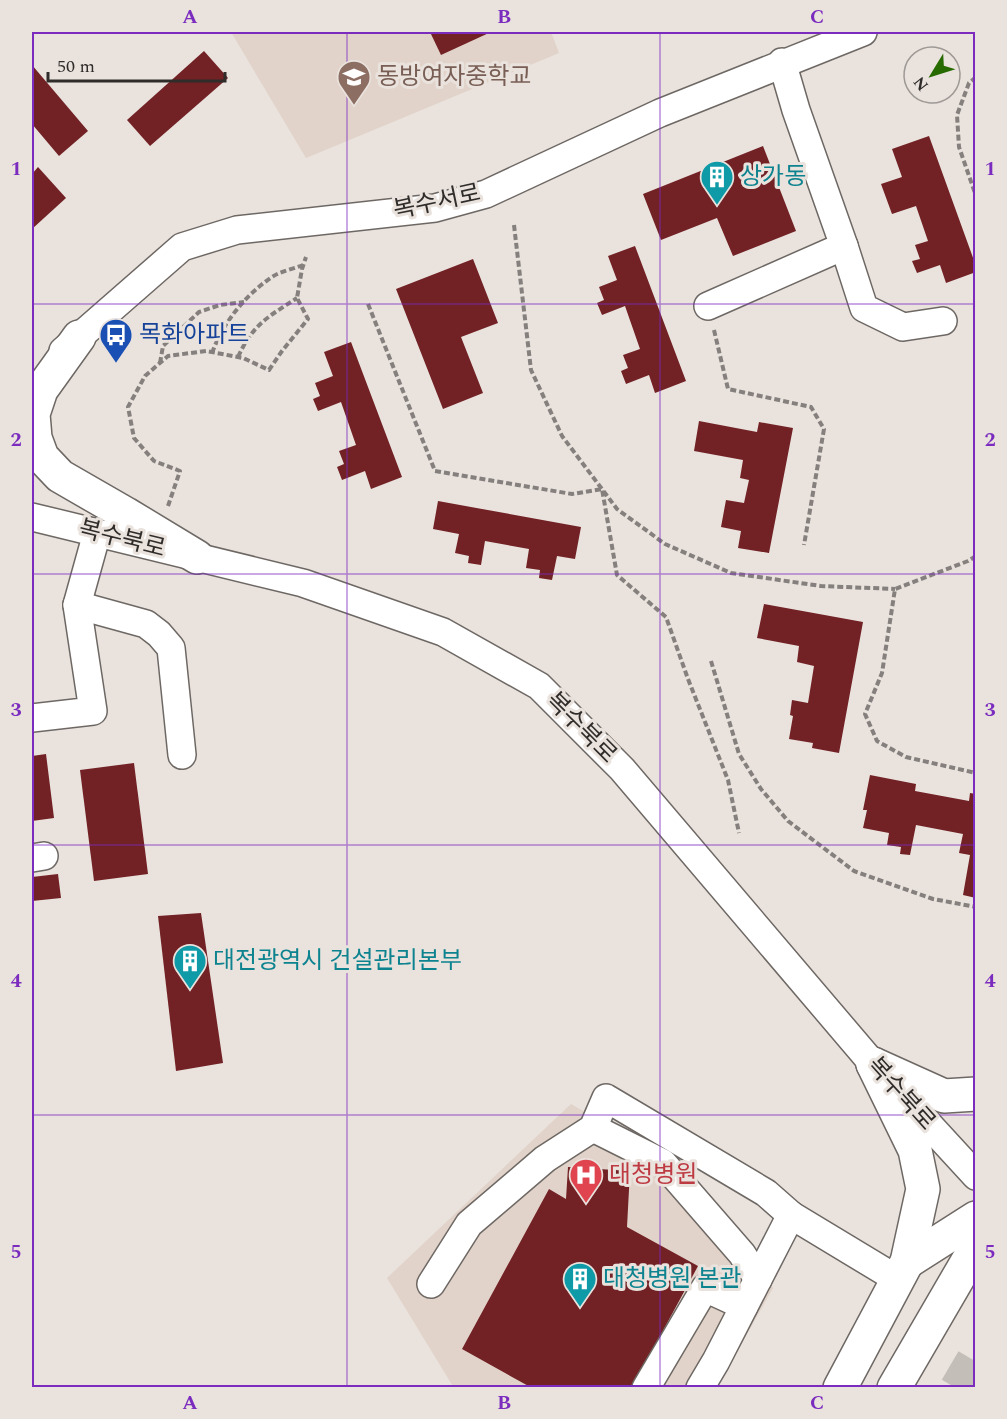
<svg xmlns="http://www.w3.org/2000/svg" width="1007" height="1419" viewBox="0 0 1007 1419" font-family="Spectral,'Noto Sans KR',serif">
  <rect width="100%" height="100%" fill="#e9e2dd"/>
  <g fill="#e1d3c9">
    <polygon points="231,32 551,32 559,53 306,158"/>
    <polygon points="571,1104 665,1159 748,1250 773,1288 717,1387 454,1388 387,1278"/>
  </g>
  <g fill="#722125">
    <polygon points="430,32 491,32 441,55"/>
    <polygon points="204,51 228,78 150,146 127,120"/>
    <polygon points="32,65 88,131 59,156 32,124"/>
    <polygon points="929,136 976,266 976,272 946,283 940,265 917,273 912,261 920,259 915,245 928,241 916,206 892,214 881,184 902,177 892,149"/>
    <polygon points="763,146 796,231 733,256 717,218 661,240 643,194"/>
    <polygon points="38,167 66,198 32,229 32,174"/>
    <polygon points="635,246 686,381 655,393 649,375 626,384 621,371 628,368 623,355 640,349 625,306 602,315 597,303 604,300 599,287 617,280 608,256"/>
    <polygon points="473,259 498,323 461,337 483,393 443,409 396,289"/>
    <polygon points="351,342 402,477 371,489 365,471 342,480 337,467 344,464 339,451 356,445 341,402 318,411 313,399 320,396 315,383 333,376 324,352"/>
    <polygon points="699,421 757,432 759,422 793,428 769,553 738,548 741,531 721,527 726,500 744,503 749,480 740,478 743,460 694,451"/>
    <polygon points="438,501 581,527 575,559 557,556 552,580 539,578 540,570 526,568 529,549 485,541 481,565 468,563 469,556 455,553 459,534 433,529"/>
    <polygon points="764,604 863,622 839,753 812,748 813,743 789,739 793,716 790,715 792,700 808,703 814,666 797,662 799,646 757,638"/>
    <polygon points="46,754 54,818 32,821 32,756"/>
    <polygon points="134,763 148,874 94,881 80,770"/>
    <polygon points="870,775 916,784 915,791 969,801 970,793 976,794 976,898 963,895 970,855 959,853 963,834 916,825 910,855 900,854 901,847 887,845 889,833 863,828 867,810 863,810"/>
    <polygon points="58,874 61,898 32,901 32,877"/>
    <polygon points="201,913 223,1063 176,1071 158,916"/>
    <polygon points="568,1167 630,1171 627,1227 698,1266 632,1388 532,1388 462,1349 549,1189 566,1199"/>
  </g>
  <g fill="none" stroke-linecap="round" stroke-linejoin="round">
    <polyline stroke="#c4beb9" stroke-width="33" stroke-dasharray="33 16" stroke-linecap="butt" points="956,1388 976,1354"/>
    <g stroke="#6e6864" stroke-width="30">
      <g id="minor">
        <polyline points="844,246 864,308 903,327 943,321"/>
        <polyline points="708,306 844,246 796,110 782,62"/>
        <polyline points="63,351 182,247 237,230 435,208 486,194 660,113 863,32"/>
        <polyline points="32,517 303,583 443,632 539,686 622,769 873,1064 976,1176"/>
        <polyline points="77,605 146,624 159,634 171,648 182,755"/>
        <polyline points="32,718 93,711 77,605 97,533"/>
        <polyline points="32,858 44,856"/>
        <polyline points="593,1128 663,1163 742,1254 758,1279"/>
        <polyline points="431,1284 469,1224 545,1159 593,1128 606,1098 766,1193 791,1215"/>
        <polyline points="646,1388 705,1288 744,1306"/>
        <polyline points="700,1388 716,1361 791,1215 897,1279"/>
      </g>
    </g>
    <g stroke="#6e6864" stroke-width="36">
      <g id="major">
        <polyline points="79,337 41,390 33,414 35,438 42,457 60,476 126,514 197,557"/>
        <polyline points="873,1064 944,1096 976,1094"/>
        <polyline points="907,1262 976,1218"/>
        <polyline points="840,1388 907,1262 923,1189 915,1150 873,1064"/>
        <polyline points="894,1388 976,1247"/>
      </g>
    </g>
    <g stroke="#85807d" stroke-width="4" stroke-dasharray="6 3" stroke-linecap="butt">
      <polyline points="976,77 969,83 957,115 959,147 976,196"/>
      <polyline points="514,225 531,370 562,436 617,509 665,544 731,573 821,586 895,589"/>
      <polyline points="368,304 435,471 572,494 602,489 617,575 666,617 688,679 728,780 739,833"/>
      <polyline points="714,330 728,389 811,407 824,429 804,545"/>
      <path d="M212 353C223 323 245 295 272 277 281 271 293 269 303 265"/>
      <path d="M238 357C253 324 268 317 297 298"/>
      <polyline points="160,363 163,346 199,312 220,305 244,302"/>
      <polyline points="168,506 180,471 154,461 134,438 128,407 145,376 168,356 206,351 243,358 269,370 282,351 308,319 297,298 302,269 306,257"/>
      <polyline points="976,556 968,561 895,589 882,673 865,714 877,741 906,757 976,773"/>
      <polyline points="711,661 739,754 761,789 788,821 854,871 933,899 976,907"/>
    </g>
    <use href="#minor" stroke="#fff" stroke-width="27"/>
    <use href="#major" stroke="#fff" stroke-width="33"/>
  </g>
  <path fill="none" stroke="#7b2cbf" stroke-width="1.5" stroke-opacity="0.55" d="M347 32V1388M660 32V1388M32 304H976M32 574H976M32 845H976M32 1115H976"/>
  <defs>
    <g id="school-pin" transform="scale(1.725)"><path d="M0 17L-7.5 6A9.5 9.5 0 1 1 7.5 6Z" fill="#8d6e63" stroke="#e9e2dd"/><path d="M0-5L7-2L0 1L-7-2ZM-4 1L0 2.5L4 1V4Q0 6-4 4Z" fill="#fff"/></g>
    <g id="building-pin" transform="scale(1.725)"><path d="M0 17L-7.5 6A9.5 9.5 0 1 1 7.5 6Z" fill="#0f9aa8" stroke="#e9e2dd"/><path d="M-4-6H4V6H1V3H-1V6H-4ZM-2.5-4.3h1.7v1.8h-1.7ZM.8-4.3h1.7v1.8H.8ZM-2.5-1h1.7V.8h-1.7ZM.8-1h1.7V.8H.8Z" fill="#fff"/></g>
    <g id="bus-pin" transform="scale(1.725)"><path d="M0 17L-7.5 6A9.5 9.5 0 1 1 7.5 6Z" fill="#1a4fb4" stroke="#e9e2dd"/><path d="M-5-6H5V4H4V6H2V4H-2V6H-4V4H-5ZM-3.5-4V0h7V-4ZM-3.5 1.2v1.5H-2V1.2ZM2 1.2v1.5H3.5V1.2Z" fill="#fff"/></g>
    <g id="hospital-pin" transform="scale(1.725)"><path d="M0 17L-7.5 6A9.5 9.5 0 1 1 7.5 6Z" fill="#e0444e" stroke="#e9e2dd"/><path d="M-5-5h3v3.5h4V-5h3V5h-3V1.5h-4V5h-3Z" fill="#fff"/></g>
  </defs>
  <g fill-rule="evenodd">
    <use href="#school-pin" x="354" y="77"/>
    <use href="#building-pin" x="717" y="177"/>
    <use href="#bus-pin" x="116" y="335"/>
    <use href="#building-pin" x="190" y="961"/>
    <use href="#hospital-pin" x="586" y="1175"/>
    <use href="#building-pin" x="580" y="1279"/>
  </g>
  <g text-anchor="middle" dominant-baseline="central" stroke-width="6" stroke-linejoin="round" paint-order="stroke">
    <g font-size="24" fill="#785e54" stroke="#e9e2dd" text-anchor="start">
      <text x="377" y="77">동방여자중학교</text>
    </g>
    <g font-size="24" fill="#0d838f" stroke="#e9e2dd" text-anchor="start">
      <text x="740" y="177">상가동</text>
      <text x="213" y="961">대전광역시 건설관리본부</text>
      <text x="603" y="1279">대청병원 본관</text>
    </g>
    <g font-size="24" fill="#2f2c2a" stroke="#e9e2dd">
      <text transform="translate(437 202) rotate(-12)">복수서로</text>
      <text transform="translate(122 539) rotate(14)">복수북로</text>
      <text transform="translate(581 728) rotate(45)">복수북로</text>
      <text transform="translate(901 1094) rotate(48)">복수북로</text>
    </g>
    <g font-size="24" fill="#164399" stroke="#e9e2dd" text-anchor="start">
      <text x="139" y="335">목화아파트</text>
    </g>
    <g font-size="24" fill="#be3a42" stroke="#e9e2dd" text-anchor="start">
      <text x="609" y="1175">대청병원</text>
    </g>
  </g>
  <rect width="1007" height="1419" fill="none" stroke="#e9e2dd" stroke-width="66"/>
  <g transform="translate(932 75) rotate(232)"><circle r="28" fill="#e9e2dd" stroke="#9f9995" stroke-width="1.5"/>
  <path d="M0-4.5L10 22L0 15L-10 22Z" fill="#276a00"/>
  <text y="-9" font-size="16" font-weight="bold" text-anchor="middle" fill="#2f2c2a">N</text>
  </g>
  <path d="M48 72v9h177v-9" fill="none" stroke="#2f2c2a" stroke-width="3"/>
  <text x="57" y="72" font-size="18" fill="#2f2c2a" stroke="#e9e2dd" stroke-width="4.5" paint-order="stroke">50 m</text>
  <rect x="33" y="33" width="941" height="1353" fill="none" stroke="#7b2cbf" stroke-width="2"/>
  <g font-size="20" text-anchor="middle" font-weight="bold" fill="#7b2cbf">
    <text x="190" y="23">A</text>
    <text x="504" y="23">B</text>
    <text x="817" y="23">C</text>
    <text x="16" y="175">1</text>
    <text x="990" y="175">1</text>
    <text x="16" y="446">2</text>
    <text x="990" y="446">2</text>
    <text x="16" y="716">3</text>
    <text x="990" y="716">3</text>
    <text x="16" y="987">4</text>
    <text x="990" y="987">4</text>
    <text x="16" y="1258">5</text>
    <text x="990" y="1258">5</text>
    <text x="190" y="1409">A</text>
    <text x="504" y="1409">B</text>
    <text x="817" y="1409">C</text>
  </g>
</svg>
